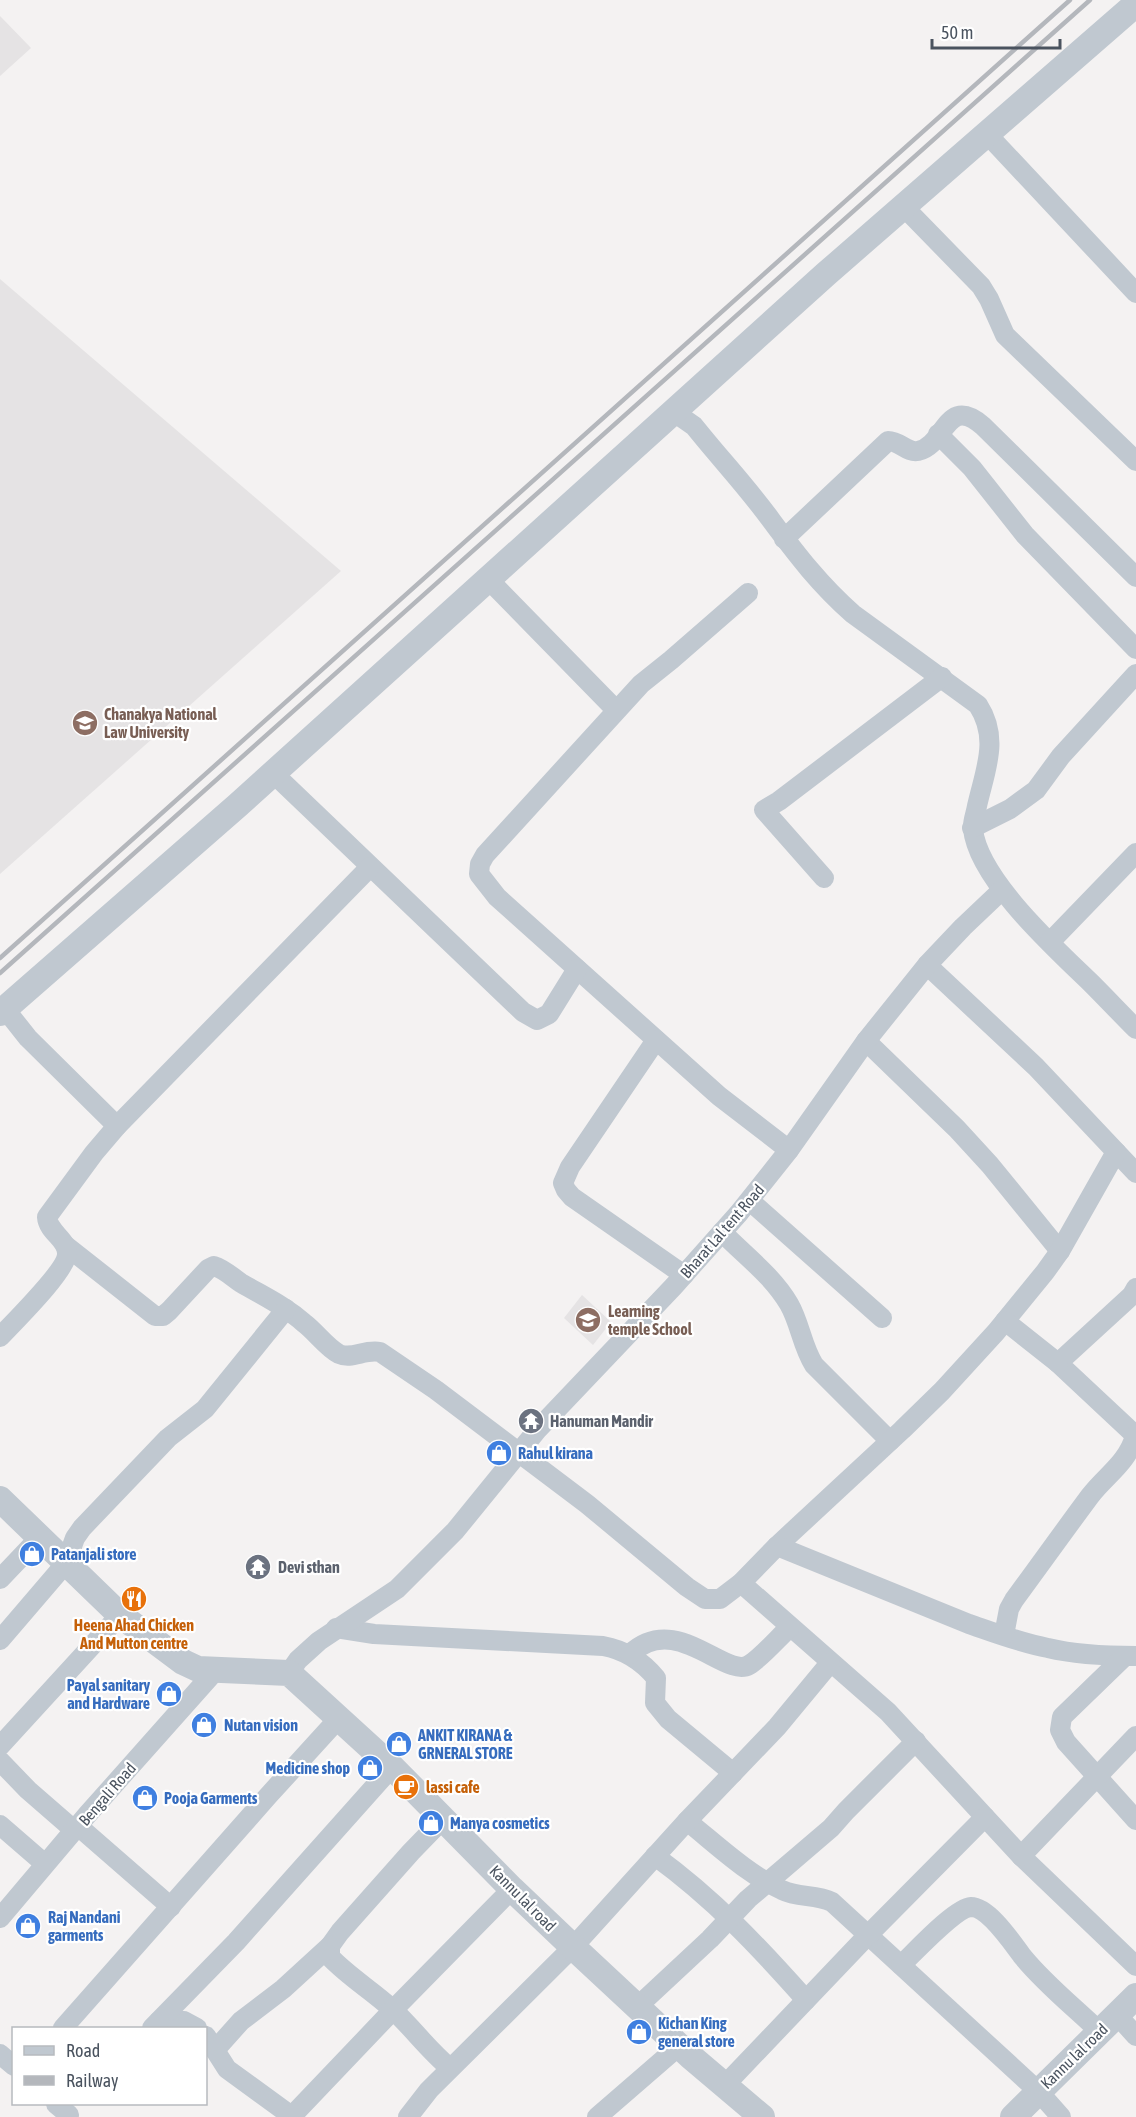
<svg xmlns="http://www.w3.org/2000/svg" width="1136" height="2117" viewBox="0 0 1136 2117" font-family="'Asap Condensed',sans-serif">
  <rect width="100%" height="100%" fill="#f4f2f2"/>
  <g fill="#e5e3e4">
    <polygon points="0,16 31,48 0,76"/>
    <polygon points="0,279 341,571 0,874"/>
    <polygon points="582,1295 611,1322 593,1345 564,1318"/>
  </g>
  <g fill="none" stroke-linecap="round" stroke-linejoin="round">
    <g stroke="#c0c8d0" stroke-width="20">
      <polyline points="987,134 1136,293"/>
      <polyline points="904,207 981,286 989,299 1005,335 1136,461"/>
      <path d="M674 412 694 426 703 437C726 465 750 491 771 520 797 555 820 585 853 614L978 705C1000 739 985 770 977 806 976 813 972 822 973 829 978 879 1056 949 1091 983 1106 998 1121 1014 1136 1029"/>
      <polyline points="938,434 972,468 1025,535 1136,649"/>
      <path d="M784 539 888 441C900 441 907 453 918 451 946 445 946 394 983 426L1136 577"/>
      <polyline points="488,579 616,710"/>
      <polyline points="748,593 671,660 641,684 485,855 480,864 479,874 497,897 719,1096 789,1150"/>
      <polyline points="273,773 523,1012 537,1020 549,1014 577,969"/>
      <polyline points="972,828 1010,809 1036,790 1061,756 1136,674"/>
      <polyline points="824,878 764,810 779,801 942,677"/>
      <polyline points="1050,942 1136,853"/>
      <polyline points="927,965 1036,1067 1136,1173"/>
      <polyline points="5,1009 28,1038 117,1126"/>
      <polyline points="656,1040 570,1167 563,1183 566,1190 572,1197 684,1275"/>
      <polyline points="866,1041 957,1129 990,1165 1060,1251"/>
      <polyline points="750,1201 882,1318"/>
      <path d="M722 1232C745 1256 772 1275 789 1304 800 1323 802 1346 814 1365L890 1441"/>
      <path d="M65 1245 155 1316H163L169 1311 208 1269 214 1266C224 1269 232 1277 241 1283 263 1296 285 1306 304 1323 316 1332 326 1347 339 1354 352 1360 364 1349 380 1352L436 1390 587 1504 687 1587 705 1599H720L741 1583 777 1546 902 1430 942 1391 996 1332 1045 1272 1060 1251 1116 1152"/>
      <polyline points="1136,1288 1132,1295 1058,1363 1136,1436"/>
      <polyline points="1005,1321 1058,1363"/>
      <path d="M0 1337C13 1323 68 1269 67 1253 67 1239 48 1232 47 1217L94 1153 117 1126 370 867"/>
      <path d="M777 1546 969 1624C995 1633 1021 1643 1048 1648 1077 1655 1107 1656 1136 1656"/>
      <polyline points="0,1579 40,1537"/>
      <polyline points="741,1583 888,1712 1021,1856 1136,1966"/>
      <path d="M336 1628 374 1634 603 1646C625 1650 642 1661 656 1678L655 1703 668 1719 733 1773"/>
      <path d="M1004 1635 1009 1609 1014 1600C1039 1566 1064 1531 1090 1496 1109 1472 1126 1465 1136 1434"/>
      <polyline points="0,1640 66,1563 75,1538 82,1528 168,1438 205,1409 286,1309"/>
      <path d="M630 1654C676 1611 725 1679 749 1665 761 1658 779 1637 790 1627"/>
      <polyline points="1125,1656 1062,1717 1060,1730 1066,1742 1136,1820"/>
      <polyline points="289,1673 298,1660 319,1641 397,1589 455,1531 538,1429 674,1286 739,1213 789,1150 866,1041 927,965 963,927 1002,890"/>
      <polyline points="0,1746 120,1615"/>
      <polyline points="0,1761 28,1790 74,1830"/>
      <path d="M444 1818 411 1852 340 1932 330 1946V1957C348 1976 371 1990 391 2008 412 2027 428 2050 450 2068"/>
      <path d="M687 1821C717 1845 747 1874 782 1890 798 1898 816 1894 832 1902L1038 2091 1061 2117"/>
      <polyline points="0,1825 45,1864"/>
      <polyline points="78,1826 171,1907"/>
      <path d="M655 1856C714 1899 758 1946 806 2000"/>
      <polyline points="1021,1856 1136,1736"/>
      <polyline points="0,1918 87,1815 215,1671"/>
      <path d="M901 1965C914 1953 955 1908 971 1907 989 1907 1013 1944 1023 1957 1045 1984 1074 2007 1099 2031"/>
      <polyline points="637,2007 710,1939 748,1899 831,1828 846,1811 916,1741"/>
      <polyline points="1117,2015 1136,2036"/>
      <polyline points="159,2021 184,2021 197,2028"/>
      <polyline points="63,2028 268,1796 339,1718"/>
      <polyline points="152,2028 236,1942 392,1767"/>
      <polyline points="206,2036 227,2069 293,2117"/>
      <polyline points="215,2050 241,2021 283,1989 330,1946"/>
      <polyline points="0,2054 14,2066"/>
      <polyline points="725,2085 868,1935 985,1817"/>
      <polyline points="56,2104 69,2115 67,2117"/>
      <polyline points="292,2116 393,2010 512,1889"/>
      <polyline points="408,2117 429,2090 573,1947 687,1821 777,1727 830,1663"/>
      <polyline points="597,2117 679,2046"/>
    </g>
    <g stroke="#c0c8d0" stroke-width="26">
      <polyline points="0,1013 238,805 826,274 1136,4"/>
      <polyline points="0,1499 120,1615 183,1662 198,1669 289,1673 392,1767 512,1889 573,1947 690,2056 762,2117"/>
      <polyline points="1013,2117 1136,1996"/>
    </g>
    <g stroke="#b4b7bc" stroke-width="4.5">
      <polyline points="0,958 1070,0"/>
      <polyline points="0,973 1090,0"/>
    </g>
  </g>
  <defs>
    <g id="university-disc" transform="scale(1.35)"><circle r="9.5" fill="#8d6e63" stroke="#fff"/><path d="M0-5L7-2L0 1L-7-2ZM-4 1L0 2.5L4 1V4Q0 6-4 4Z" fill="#fff"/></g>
    <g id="school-disc" transform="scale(1.35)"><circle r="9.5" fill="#8d6e63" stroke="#fff"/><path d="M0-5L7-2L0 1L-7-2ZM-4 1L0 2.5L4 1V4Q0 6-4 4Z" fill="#fff"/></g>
    <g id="temple-disc" transform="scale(1.35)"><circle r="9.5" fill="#6b7280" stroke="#fff"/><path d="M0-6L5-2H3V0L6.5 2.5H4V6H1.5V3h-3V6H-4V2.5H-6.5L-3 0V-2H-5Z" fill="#fff"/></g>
    <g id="shop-disc" transform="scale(1.35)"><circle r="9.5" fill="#3f7fe0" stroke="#fff"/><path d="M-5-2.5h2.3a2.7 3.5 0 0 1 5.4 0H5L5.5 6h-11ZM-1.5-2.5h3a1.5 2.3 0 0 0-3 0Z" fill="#fff"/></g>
    <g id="restaurant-disc" transform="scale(1.35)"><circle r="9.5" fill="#e8710a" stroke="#fff"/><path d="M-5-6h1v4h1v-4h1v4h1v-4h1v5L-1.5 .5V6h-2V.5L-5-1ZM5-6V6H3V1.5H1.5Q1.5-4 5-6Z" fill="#fff"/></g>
    <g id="cafe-disc" transform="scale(1.35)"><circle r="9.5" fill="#e8710a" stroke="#fff"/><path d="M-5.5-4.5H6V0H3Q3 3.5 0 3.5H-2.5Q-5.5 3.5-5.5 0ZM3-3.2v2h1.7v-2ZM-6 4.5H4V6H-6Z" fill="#fff"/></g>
  </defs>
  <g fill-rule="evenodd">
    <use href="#university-disc" x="85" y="723"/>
    <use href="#school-disc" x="588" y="1320"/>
    <use href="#temple-disc" x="531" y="1421"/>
    <use href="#shop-disc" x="499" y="1453"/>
    <use href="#shop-disc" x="32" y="1554"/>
    <use href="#temple-disc" x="258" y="1567"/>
    <use href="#restaurant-disc" x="134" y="1599"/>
    <use href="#shop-disc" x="169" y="1694"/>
    <use href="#shop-disc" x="204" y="1725"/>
    <use href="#shop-disc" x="399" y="1744"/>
    <use href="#shop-disc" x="370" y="1768"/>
    <use href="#cafe-disc" x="406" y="1787"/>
    <use href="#shop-disc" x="145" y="1798"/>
    <use href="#shop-disc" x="431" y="1823"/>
    <use href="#shop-disc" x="28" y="1926"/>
    <use href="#shop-disc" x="639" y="2032"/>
  </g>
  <g text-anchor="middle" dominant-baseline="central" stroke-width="4.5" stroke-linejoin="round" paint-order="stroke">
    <g font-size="16" font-weight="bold" fill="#785e54" stroke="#fff" text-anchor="start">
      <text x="104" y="714">Chanakya National<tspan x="104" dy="18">Law University</tspan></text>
      <text x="608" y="1311">Learning<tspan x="608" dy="18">temple School</tspan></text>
    </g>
    <g font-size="16" fill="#4a535f" stroke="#fff">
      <text transform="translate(722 1231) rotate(-49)">Bharat Lal tent Road</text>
      <text transform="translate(107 1794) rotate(-49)">Bengali Road</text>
      <text transform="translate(523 1898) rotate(45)">Kannu lal road</text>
      <text transform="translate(1074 2056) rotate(-44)">Kannu lal road</text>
    </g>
    <g font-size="16" font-weight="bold" fill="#5b616d" stroke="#fff" text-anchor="start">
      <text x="550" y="1421">Hanuman Mandir</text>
      <text x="278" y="1567">Devi sthan</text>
    </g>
    <g font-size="16" font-weight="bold" fill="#366cbe" stroke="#fff" text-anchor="start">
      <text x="518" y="1453">Rahul kirana</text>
      <text x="51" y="1554">Patanjali store</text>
      <text x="150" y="1685" text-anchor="end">Payal sanitary<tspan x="150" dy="18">and Hardware</tspan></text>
      <text x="224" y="1725">Nutan vision</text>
      <text x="418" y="1735">ANKIT KIRANA &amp;<tspan x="418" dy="18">GRNERAL STORE</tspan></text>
      <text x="350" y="1768" text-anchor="end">Medicine shop</text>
      <text x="164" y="1798">Pooja Garments</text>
      <text x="450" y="1823">Manya cosmetics</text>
      <text x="48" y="1917">Raj Nandani<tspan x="48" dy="18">garments</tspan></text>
      <text x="658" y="2023">Kichan King<tspan x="658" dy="18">general store</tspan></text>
    </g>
    <g font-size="16" font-weight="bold" fill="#c56008" stroke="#fff">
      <text x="134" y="1625">Heena Ahad Chicken<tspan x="134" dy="18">And Mutton centre</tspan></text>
      <text x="426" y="1787" text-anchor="start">lassi cafe</text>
    </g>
  </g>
  <rect x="12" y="2027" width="195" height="78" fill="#ffffff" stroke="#b7babf" stroke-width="1.5"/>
  <rect x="24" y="2046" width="30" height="9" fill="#c0c8d0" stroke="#b7babf" stroke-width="1.5"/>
  <text x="66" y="2057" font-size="18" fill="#4a535f">Road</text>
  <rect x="24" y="2076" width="30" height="9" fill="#b4b7bc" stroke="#b7babf" stroke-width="1.5"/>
  <text x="66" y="2087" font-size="18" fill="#4a535f">Railway</text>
  <path d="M932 39v9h128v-9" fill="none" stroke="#4a535f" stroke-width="3"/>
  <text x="941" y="39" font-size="18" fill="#4a535f" stroke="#ffffff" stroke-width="4.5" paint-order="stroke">50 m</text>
</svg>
